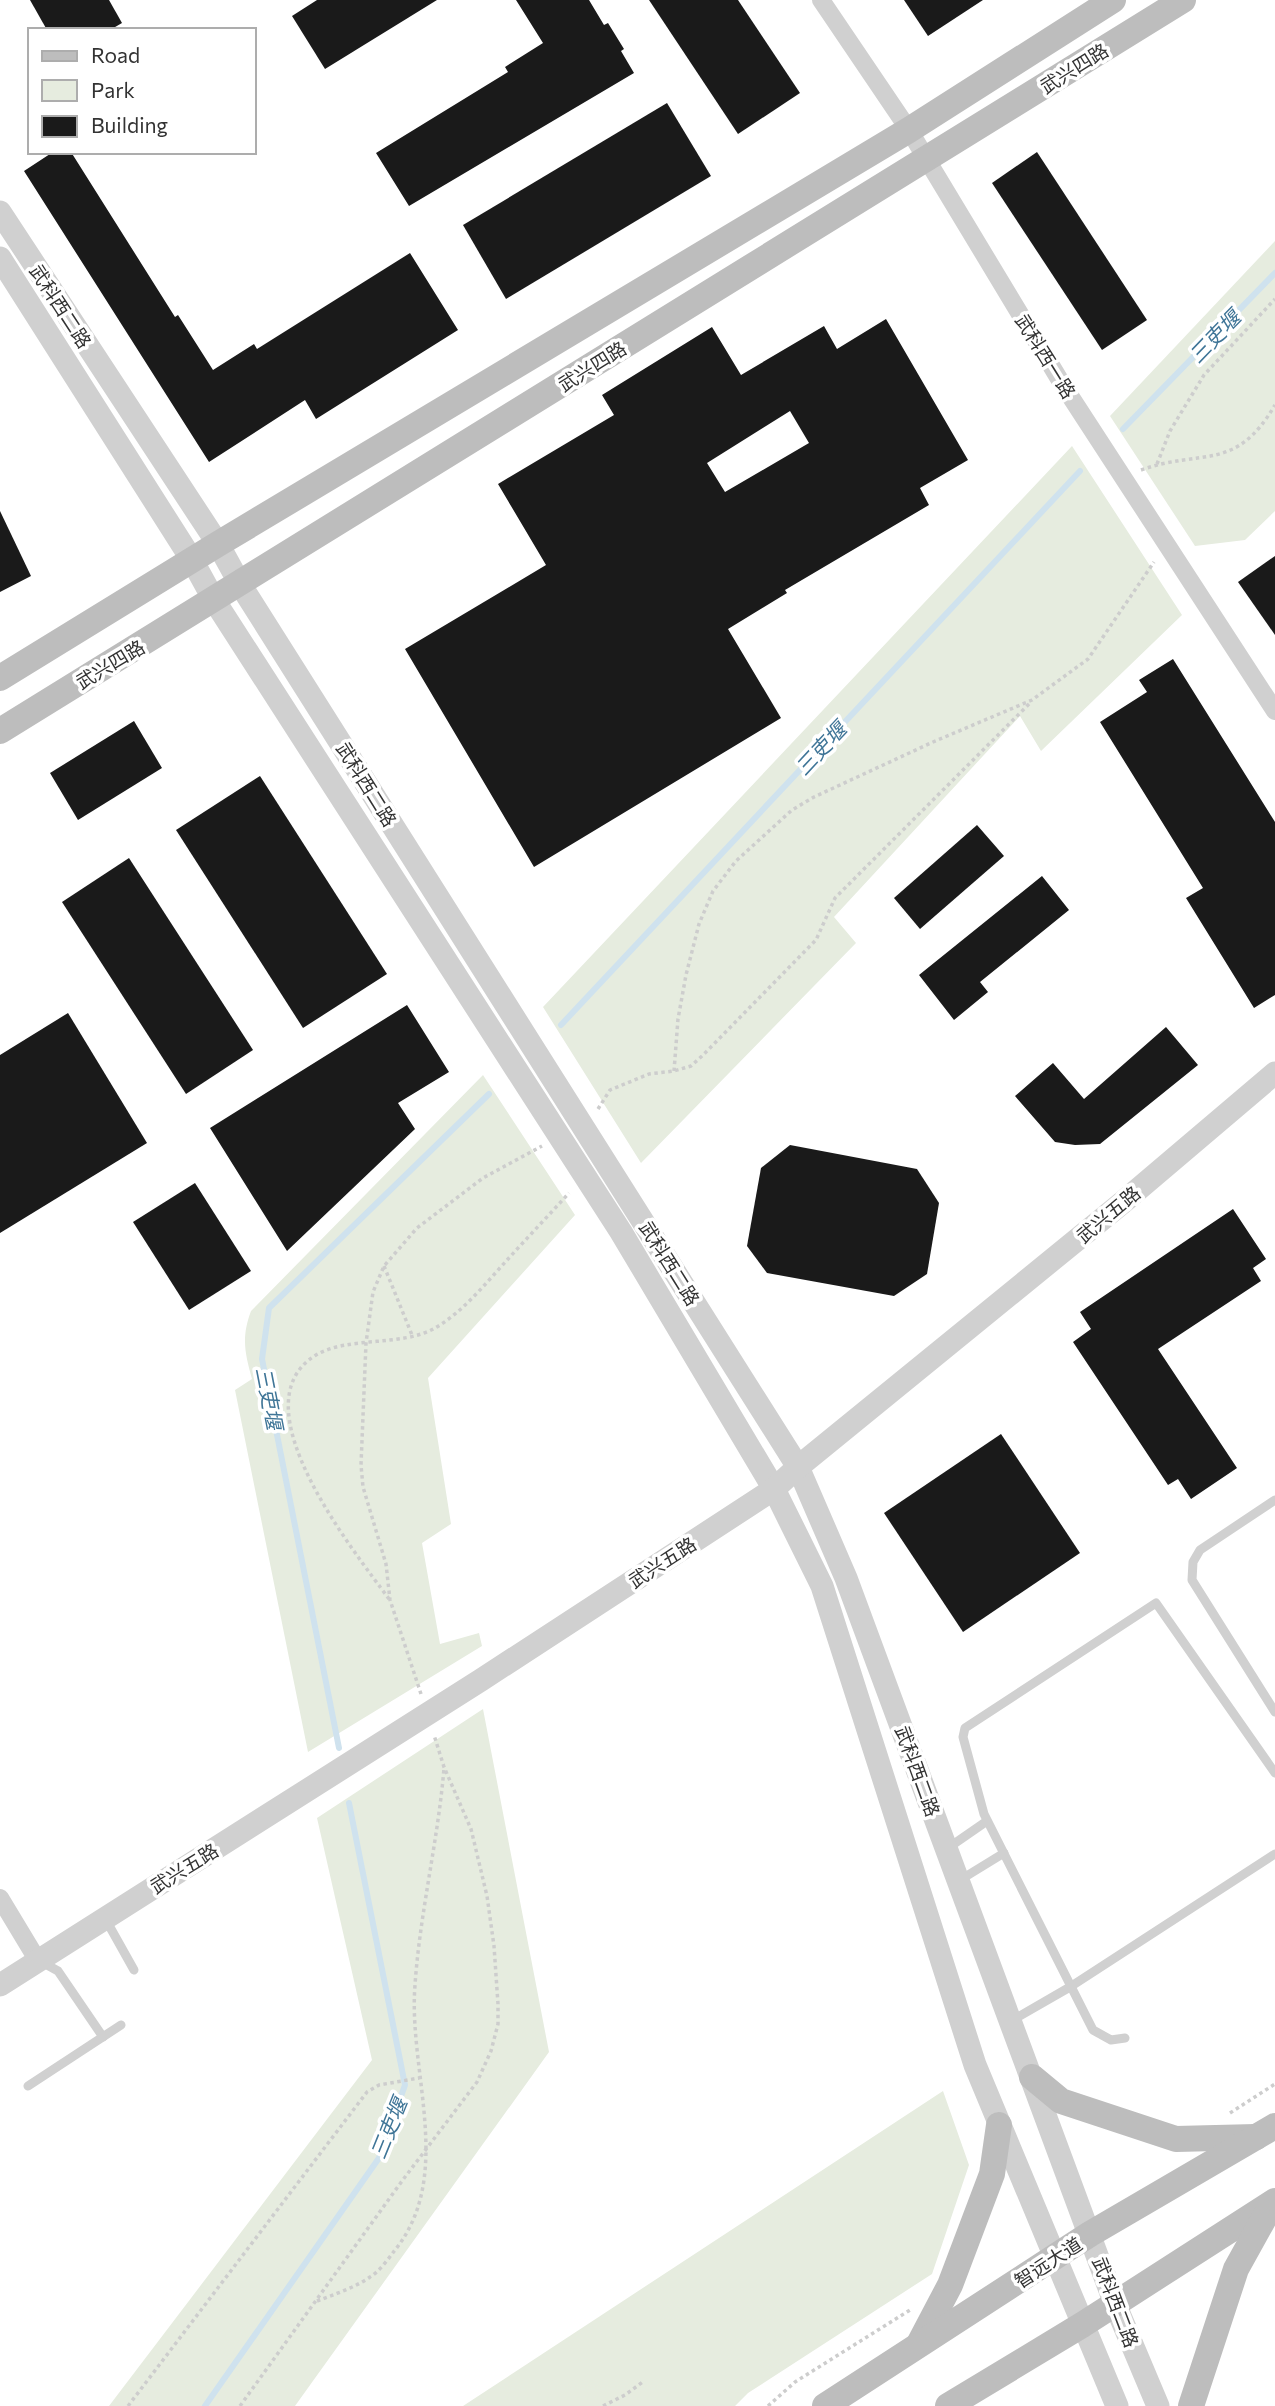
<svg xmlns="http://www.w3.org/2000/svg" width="1275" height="2406" viewBox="0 0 1275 2406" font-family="Commissioner,'Noto Sans SC',sans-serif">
  <rect width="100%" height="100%" fill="#fff"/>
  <g fill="#e6ecdf">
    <polygon points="1275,241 1275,511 1245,540 1195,546 1110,416"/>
    <polygon points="1072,446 1182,615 1041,751 1020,716 834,917 856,943 641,1163 543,1007"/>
    <path d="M483 1075 575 1215 428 1378 451 1524 422 1543 440 1644 479 1633 482 1646 308 1752 235 1390 252 1379C245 1353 241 1338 251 1311Z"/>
    <polygon points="483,1709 549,2052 295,2406 109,2406 372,2060 317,1818"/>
    <polygon points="943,2091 969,2165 932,2274 748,2393 735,2406 463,2406"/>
  </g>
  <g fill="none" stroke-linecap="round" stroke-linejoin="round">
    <g stroke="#cfe2ee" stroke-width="6">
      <polyline points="1123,429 1275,273"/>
      <polyline points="561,1025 1080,471"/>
      <polyline points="339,1748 262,1359 269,1308 489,1094"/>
      <polyline points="205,2406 379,2158 405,2085 349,1803"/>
    </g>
  </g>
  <g fill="#1a1a1a" fill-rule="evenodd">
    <polygon points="30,0 109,0 122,23 110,30 47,30"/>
    <polygon points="317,0 437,0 325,69 292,16"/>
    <polygon points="516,0 589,0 604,25 608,23 624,49 621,51 634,73 409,206 376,153 508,72 505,67 543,43"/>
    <polygon points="649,0 738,0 800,93 738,134"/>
    <polygon points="904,0 983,0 928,36"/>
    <polygon points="667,103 711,176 506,299 463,225"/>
    <polygon points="53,152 71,152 175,317 178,315 213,370 254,344 257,349 410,253 458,330 316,419 305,400 209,462 24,171"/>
    <polygon points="1037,152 1147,320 1102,350 992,183"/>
    <path d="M886 319 968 460 920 488 929 505 785 590 787 593 728 629 781 718 534 867 405 649 546 565 498 484 614 415 602 395 712 327 741 375 824 326 837 349ZM790 411 809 443 725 492 707 463Z"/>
    <polygon points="0,511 31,576 0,592"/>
    <polygon points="1275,556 1275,635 1238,582"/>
    <polygon points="1173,659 1275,822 1275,995 1254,1008 1186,898 1203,888 1100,722 1147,692 1139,680"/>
    <polygon points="134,721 162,768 78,820 50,773"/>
    <polygon points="260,776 387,974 303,1028 176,830"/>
    <polygon points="977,825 1004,856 920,929 894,898"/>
    <polygon points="129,858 253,1050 186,1094 62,902"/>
    <polygon points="1042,876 1069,910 980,982 988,992 954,1020 919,975"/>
    <polygon points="407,1005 449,1072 398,1103 415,1129 287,1251 210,1128"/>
    <polygon points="68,1013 147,1143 0,1233 0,1055"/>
    <polygon points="1166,1027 1198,1065 1100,1144 1075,1145 1055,1142 1015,1096 1053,1063 1084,1099"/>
    <polygon points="790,1145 917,1169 939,1203 927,1274 894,1296 767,1273 747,1246 761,1168"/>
    <polygon points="195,1183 251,1271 189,1310 133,1222"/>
    <polygon points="1233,1209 1266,1259 1253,1268 1261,1281 1158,1349 1237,1468 1191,1499 1178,1479 1168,1485 1073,1342 1091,1329 1080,1312"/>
    <polygon points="1001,1434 1080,1553 963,1632 884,1513"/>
  </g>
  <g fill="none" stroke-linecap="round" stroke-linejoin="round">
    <g stroke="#cdcdcd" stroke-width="3.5" stroke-dasharray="3.5 3.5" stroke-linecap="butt">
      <polyline points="1157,464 1170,431 1204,375 1275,299"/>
      <path d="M1141 470C1203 448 1235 473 1275 405"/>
      <polyline points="674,1071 678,1019 686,975 699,924 713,891 736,861 792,810 814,797 933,742 1032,700 1088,659 1154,562"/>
      <polyline points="598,1109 610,1090 649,1074 674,1071 691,1066 702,1056 816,940 835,898 1031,702"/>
      <polyline points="384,1266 412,1335"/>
      <path d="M389 1599C354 1551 235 1404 316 1355 348 1336 402 1347 435 1328 463 1312 486 1283 508 1259 528 1237 549 1215 569 1193"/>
      <polyline points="421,1694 390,1600 386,1564 363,1487 361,1465 366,1343 373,1292 384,1266 417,1228 483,1178 542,1146"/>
      <polyline points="1230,2113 1275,2084"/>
      <path d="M317 2301C335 2294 354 2288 370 2277 380 2271 388 2259 395 2250 455 2175 408 2072 415 1985 420 1912 438 1841 444 1768"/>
      <polyline points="128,2406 367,2092 379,2085 419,2078"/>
      <polyline points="240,2406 402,2181 477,2082 491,2051 498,2024 498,2004 494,1946 487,1896 471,1829 444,1767 434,1735"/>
      <polyline points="603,2406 625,2395 644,2381"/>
      <polyline points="768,2406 795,2382 910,2310"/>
    </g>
    <g stroke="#d0d0d0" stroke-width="9">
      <polyline points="1275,1500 1200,1550 1193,1562 1192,1580 1275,1712"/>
      <polyline points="948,1848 987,1821"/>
      <polyline points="960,1880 1004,1853"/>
      <polyline points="106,1920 134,1970"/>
      <polyline points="40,1961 58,1971 103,2037"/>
      <polyline points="1011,2021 1070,1987 1275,1854"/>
      <polyline points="1125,2038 1111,2040 1093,2030 984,1814 963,1737 965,1728 1156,1603 1275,1773"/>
      <polyline points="28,2086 121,2025"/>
    </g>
    <g stroke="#d0d0d0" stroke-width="18">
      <polyline points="821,0 909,130 1061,382 1275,711"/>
      <polyline points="0,1898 38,1961"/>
    </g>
    <g stroke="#d0d0d0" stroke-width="23">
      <polyline points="0,212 218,544 240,584 798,1467 846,1578 1115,2304 1158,2406"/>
      <polyline points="0,258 192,560 214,600 621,1232 774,1489 822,1586 975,2065 1117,2406"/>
      <polyline points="0,1985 481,1680 774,1489 798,1467 1122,1203 1275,1073"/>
    </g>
    <g stroke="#bdbdbd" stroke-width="26">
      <polyline points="0,678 218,544 909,130 1113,0"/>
      <polyline points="0,731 1183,0"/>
      <polyline points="1032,2077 1061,2101 1176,2139 1256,2137"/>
      <polyline points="920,2342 950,2285 992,2174 999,2125"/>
      <polyline points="825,2406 1090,2234 1275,2126"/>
      <polyline points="948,2406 1082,2325 1275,2201"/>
      <polyline points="1191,2406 1236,2269 1272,2204"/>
    </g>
  </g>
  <g text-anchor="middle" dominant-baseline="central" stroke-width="7" stroke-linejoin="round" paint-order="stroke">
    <g font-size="19" fill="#333" stroke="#fff">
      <text transform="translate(1074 68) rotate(-32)">武兴四路</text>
      <text transform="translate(61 306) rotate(57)">武科西二路</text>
      <text transform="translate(1046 356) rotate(58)">武科西一路</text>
      <text transform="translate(592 366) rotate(-32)">武兴四路</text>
      <text transform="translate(110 664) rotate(-31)">武兴四路</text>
      <text transform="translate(367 784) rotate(58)">武科西二路</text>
      <text transform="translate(1108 1214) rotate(-40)">武兴五路</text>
      <text transform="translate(670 1263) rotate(58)">武科西二路</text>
      <text transform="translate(662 1562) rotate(-33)">武兴五路</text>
      <text transform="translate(918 1771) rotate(70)">武科西二路</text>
      <text transform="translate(184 1868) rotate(-32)">武兴五路</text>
      <text transform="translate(1048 2262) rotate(-33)">智远大道</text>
      <text transform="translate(1116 2302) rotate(69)">武科西二路</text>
    </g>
    <g font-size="21" font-style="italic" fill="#3f7597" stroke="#fff">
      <text transform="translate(1214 336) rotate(-46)">三吏堰</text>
      <text transform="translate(820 748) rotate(-47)">三吏堰</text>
      <text transform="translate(270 1398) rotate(79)">三吏堰</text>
      <text transform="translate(388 2128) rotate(-68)">三吏堰</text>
    </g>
  </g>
  <rect x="28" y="28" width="228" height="126" fill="#ffffff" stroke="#adadad" stroke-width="2"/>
  <rect x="42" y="51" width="35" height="10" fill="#bdbdbd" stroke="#adadad" stroke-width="2"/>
  <text x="91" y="63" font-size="21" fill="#333333">Road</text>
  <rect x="42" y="80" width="35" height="21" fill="#e6ecdf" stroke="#adadad" stroke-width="2"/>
  <text x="91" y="98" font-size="21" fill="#333333">Park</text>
  <rect x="42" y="116" width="35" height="21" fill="#1a1a1a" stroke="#adadad" stroke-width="2"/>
  <text x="91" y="133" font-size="21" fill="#333333">Building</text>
</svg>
